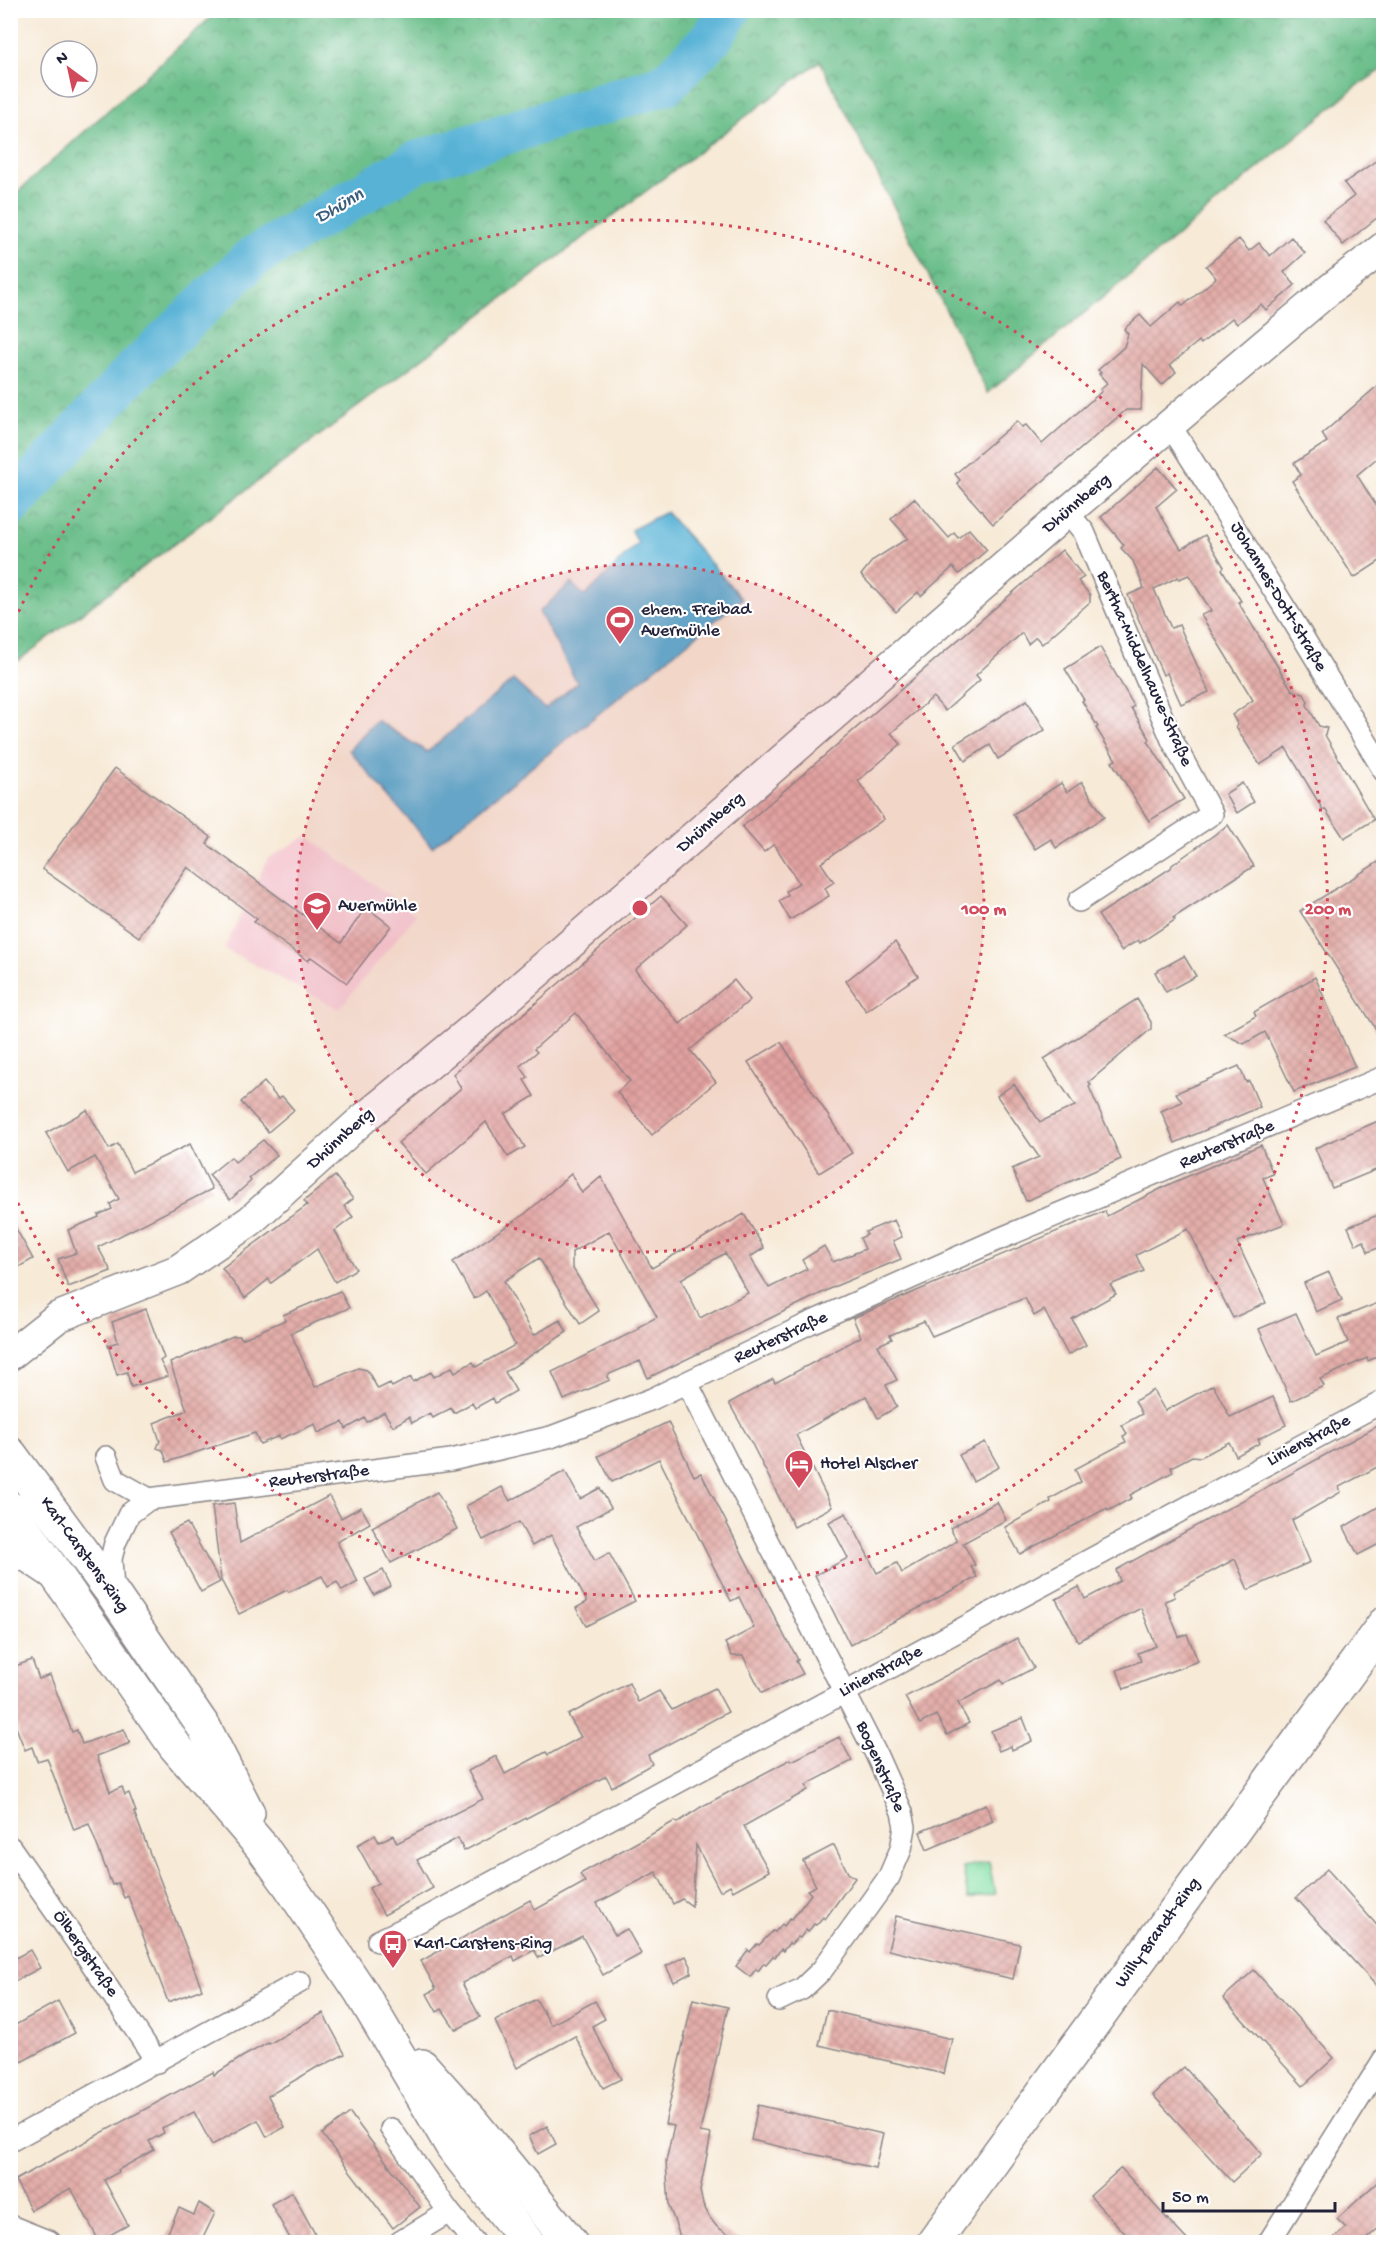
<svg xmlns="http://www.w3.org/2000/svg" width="1394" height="2253" viewBox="0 0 1394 2253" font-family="'Gochi Hand',sans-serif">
  <defs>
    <pattern id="forest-crowns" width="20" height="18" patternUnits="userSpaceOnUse" patternTransform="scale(1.5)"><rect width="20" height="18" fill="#6dbf8c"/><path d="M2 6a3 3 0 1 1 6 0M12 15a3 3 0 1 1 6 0" fill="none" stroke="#599b74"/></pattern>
    <pattern id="park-tufts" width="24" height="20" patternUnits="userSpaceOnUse" patternTransform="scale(1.5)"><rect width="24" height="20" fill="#87e1a7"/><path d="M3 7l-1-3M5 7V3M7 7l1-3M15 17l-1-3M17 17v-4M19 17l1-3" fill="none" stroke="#74c191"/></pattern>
    <pattern id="building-cross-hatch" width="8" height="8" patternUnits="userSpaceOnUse" patternTransform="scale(1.5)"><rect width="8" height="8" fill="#e3ada9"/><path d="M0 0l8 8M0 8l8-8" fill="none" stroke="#c29592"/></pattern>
  </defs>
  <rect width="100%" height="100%" fill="#fff"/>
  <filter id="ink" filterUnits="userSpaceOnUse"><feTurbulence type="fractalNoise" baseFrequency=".0167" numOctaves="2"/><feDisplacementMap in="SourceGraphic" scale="12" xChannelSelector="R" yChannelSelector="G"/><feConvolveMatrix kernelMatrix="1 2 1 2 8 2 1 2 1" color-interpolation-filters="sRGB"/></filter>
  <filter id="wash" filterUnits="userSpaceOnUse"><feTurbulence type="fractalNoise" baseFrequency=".008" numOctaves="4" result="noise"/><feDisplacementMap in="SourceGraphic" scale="24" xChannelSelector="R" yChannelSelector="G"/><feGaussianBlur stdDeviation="1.35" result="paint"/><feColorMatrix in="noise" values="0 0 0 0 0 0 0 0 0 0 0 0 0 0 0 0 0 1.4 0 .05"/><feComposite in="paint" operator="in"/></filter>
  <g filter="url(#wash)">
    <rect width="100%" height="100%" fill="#f7ead7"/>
    <polygon fill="#f6cfd7" points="307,836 416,915 339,1009 224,949 268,858"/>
    <polygon fill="url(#forest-crowns)" stroke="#487064" stroke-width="1.5" points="218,11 1383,11 1383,69 1357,86 988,393 820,61 11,666 11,198"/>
    <polygon fill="url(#park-tufts)" stroke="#548271" stroke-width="1.5" points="989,1862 995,1894 968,1899 963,1867"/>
    <polygon fill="#58b2d6" stroke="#3d6a88" stroke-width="1.5" points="666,512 742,599 432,847 349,750 376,720 427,752 513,680 545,709 577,683 539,612 571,583 585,596 638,543 631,530"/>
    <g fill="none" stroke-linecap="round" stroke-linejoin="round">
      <polyline stroke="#58b2d6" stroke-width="42" points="10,506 131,374 252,258 416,162 666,84 713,36 730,10"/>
    </g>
    <g id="blocks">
      <g fill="url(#building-cross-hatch)" fill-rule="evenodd">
        <polygon points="1383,156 1383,213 1343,245 1323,220 1354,196 1344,183"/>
        <polygon points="1291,237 1305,253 1284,272 1295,285 1266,310 1261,304 1237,324 1232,318 1201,344 1199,341 1170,365 1176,372 1162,385 1143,364 1141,410 1126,410 993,524 957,483 960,480 955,474 1017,421 1022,427 1026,425 1042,444 1102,391 1100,389 1107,383 1099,374 1101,373 1098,370 1124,347 1128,334 1124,329 1140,315 1151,327 1180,302 1183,306 1216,278 1206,266 1239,239 1249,251 1259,243 1270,256"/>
        <polygon points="1383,381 1383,453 1357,475 1383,517 1383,559 1354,578 1292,481 1301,475 1294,463 1327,442 1322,434"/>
        <polygon points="1158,467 1177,489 1156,507 1181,549 1205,535 1224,567 1222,569 1241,601 1238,602 1292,690 1304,694 1308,701 1307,705 1319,726 1327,728 1325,735 1374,820 1344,838 1325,809 1323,810 1286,748 1260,765 1236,727 1238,725 1232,715 1253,700 1201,615 1211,611 1189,575 1179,579 1178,577 1154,589 1171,628 1179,625 1209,692 1181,704 1167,673 1163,675 1128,595 1144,588 1133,561 1121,548 1124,545 1101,517"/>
        <polygon points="914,498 949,538 954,533 958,538 969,529 987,550 959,574 953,567 921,596 918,592 896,612 861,575 873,560 908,538 891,519"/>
        <polygon points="1062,550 1084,577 1078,581 1090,595 1090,602 1042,644 1036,637 1028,644 1022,633 976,675 980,680 945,711 933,697 891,733 901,744 858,781 884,819 821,863 834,882 825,888 829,896 790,920 779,901 788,895 786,891 799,883 774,844 764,852 742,827"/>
        <polygon points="1100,647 1134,706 1131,708 1150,739 1148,741 1184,799 1149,821 1112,762 1116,760 1096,728 1098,727 1082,701 1084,700 1065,669"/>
        <polygon points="1027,700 1045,730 998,759 990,745 965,761 955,744"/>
        <polygon points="115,768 211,837 207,844 341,943 366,907 391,926 347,983 311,957 308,961 276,938 254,922 257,919 188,867 139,937 42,869"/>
        <polygon points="1082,782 1104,817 1056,848 1051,839 1035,849 1013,814 1061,783 1067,792"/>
        <polygon points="1242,783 1254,802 1237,813 1225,794"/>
        <polygon points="1228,825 1254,866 1173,918 1175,920 1140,943 1138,940 1121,951 1098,915 1171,868 1172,865"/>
        <polygon points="1383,859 1383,1040 1300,911"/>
        <polygon points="661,896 687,925 635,970 680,1024 734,980 750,1000 690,1050 716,1082 652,1135 617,1092 630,1081 576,1013 534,1049 537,1052 520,1066 528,1077 524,1080 534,1096 505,1114 525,1147 508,1157 486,1122 426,1174 398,1143 461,1088 453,1074"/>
        <polygon points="895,942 918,976 866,1011 846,981"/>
        <polygon points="1184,956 1196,976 1166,992 1155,972"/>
        <polygon points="1315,977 1355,1067 1294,1092 1265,1032 1244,1044 1224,1034 1256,1016 1254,1012"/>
        <polygon points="1137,999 1151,1022 1151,1029 1089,1082 1091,1085 1089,1087 1121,1159 1026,1201 1012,1169 1039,1157 997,1096 1014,1084 1040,1122 1075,1106 1044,1059"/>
        <polygon points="781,1042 852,1153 819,1173 748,1062"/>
        <polygon points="1239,1066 1246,1082 1249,1081 1260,1107 1175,1143 1161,1111 1182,1102 1176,1093"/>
        <polygon points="264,1082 278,1099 282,1096 294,1110 268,1132 241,1102"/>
        <polygon points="87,1110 109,1149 118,1144 132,1172 190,1144 212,1189 98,1247 111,1271 68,1287 58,1259 76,1253 68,1230 99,1217 98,1215 112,1209 110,1204 119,1199 95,1157 68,1172 46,1133"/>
        <polygon points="1383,1119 1383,1167 1332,1188 1315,1148"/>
        <polygon points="263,1140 277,1155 249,1178 251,1181 230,1200 209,1175 231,1157 235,1162"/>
        <polygon points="1261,1145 1273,1174 1263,1178 1284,1224 1237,1242 1266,1303 1233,1318 1188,1229 1136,1255 1144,1271 1110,1285 1116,1294 1072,1319 1086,1345 1068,1355 1044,1310 1034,1316 1025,1298 932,1336 924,1321 890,1335 892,1339 878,1345 897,1380 886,1385 897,1407 878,1418 866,1396 796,1435 832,1507 794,1527 752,1444 729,1403 773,1379 775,1383 861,1337 853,1318 1105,1211 1107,1216 1172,1183"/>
        <path d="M571 1174 582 1193 601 1177 652 1268 744 1214 764 1248 750 1257 769 1288 807 1269 802 1260 824 1246 833 1262 865 1249 860 1238 867 1235 865 1232 894 1220 902 1237 893 1241 901 1259 838 1285 648 1378 640 1361 607 1375 610 1380 564 1400 552 1372 639 1329 638 1327 657 1317 609 1231 572 1252V1267L599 1311 580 1324 539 1258 504 1281 534 1335 560 1320 567 1332 505 1372 516 1391 495 1403 493 1398 475 1408 472 1403 454 1413 451 1408 433 1418 430 1413 412 1423 409 1417 393 1426 384 1412 367 1422 365 1418 346 1429 343 1422 318 1433 315 1424 280 1439 279 1436 260 1444 255 1433 167 1462 163 1450 157 1448 160 1441 154 1423 187 1410 170 1363 233 1336H240L242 1339 285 1320 283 1315 340 1291 349 1308 291 1333 315 1387 358 1368 367 1370 378 1389 390 1383 392 1387 411 1377 413 1382 431 1372 434 1377 452 1367 455 1372 473 1362 476 1367 515 1345 486 1291 474 1299 453 1262 526 1213ZM725 1253 748 1293 700 1318 681 1279Z"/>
        <polygon points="335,1176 353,1199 344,1206 353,1217 335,1231 356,1269 335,1282 317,1249 271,1283 269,1279 245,1298 222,1268 307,1205 304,1201"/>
        <polygon points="1383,1213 1383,1246 1368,1252 1364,1241 1356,1245 1348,1227"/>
        <polygon points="10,1218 33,1259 10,1272"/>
        <polygon points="1329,1272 1342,1300 1316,1312 1304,1283"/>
        <polygon points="1383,1301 1383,1354 1368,1361 1367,1358 1320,1379 1324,1386 1291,1401 1259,1329 1296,1313 1316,1356 1348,1342 1338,1319"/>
        <polygon points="146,1309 164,1358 160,1361 168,1376 131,1387 127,1372 117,1375 108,1345 118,1342 112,1322"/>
        <polygon points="1213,1385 1230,1417 1273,1397 1286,1425 1258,1439 1260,1443 1236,1456 1229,1442 1201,1457 1192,1456 1171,1467 1173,1472 1130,1495 1132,1498 1108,1511 1107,1508 1020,1554 1005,1527 1051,1502 1050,1499 1081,1482 1075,1469 1126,1442 1123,1436 1127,1434 1122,1425 1142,1414 1135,1401 1153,1390 1165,1411"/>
        <polygon points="668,1422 694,1476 701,1473 787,1641 788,1641 798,1660 796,1661 803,1674 762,1693 743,1656 732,1656 725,1643 754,1628 739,1597 731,1601 659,1459 612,1482 598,1456"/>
        <polygon points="1383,1423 1383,1464 1339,1487 1341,1492 1292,1520 1310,1562 1248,1590 1235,1559 1173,1592 1175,1597 1165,1601 1179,1637 1187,1634 1198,1661 1124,1689 1117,1670 1141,1661 1138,1653 1156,1646 1141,1608 1078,1641 1056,1599 1079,1587 1085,1599 1120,1581 1116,1570"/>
        <polygon points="985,1442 999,1467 973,1481 959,1455"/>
        <polygon points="565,1471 580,1499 600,1488 611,1508 576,1527 595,1561 609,1553 635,1601 586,1626 576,1608 587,1602 551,1535 532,1546 519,1522 483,1540 466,1506 502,1487 510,1501"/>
        <polygon points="437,1492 457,1529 391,1563 372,1527"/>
        <polygon points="329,1496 341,1518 361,1507 370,1523 337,1542 358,1582 342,1591 337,1582 328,1587 322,1576 289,1592 287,1590 239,1614 221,1580 212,1506 234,1503 240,1543"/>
        <polygon points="997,1502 1006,1520 963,1543 975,1565 971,1567 977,1577 850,1645 815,1575 848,1558 829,1522 846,1513 877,1573 897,1563 902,1573 957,1541 950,1528"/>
        <polygon points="1383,1504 1383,1542 1358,1555 1344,1527"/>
        <polygon points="187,1523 220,1582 201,1592 169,1532"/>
        <polygon points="383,1570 391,1586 374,1595 365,1579"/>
        <polygon points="1017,1638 1034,1668 1003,1684 1001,1680 958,1703 969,1723 947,1735 936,1715 920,1724 905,1697"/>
        <polygon points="32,1660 39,1679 50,1675 72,1732 77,1730 82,1744 124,1729 130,1743 97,1756 110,1792 122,1787 125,1795 129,1793 136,1812 134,1812 202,1989 168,2002 128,1896 124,1898 118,1883 112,1885 89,1824 74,1830 47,1758 37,1761 32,1747 25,1750 10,1712 10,1668"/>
        <polygon points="629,1683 638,1702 659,1691 672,1710 715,1688 728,1712 648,1755 652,1764 612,1787 606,1776 464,1851 458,1838 417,1860 433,1888 384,1915 369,1888 378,1883 357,1845 375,1835 379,1842 393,1835 397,1843 483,1799 468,1771 496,1756 505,1774 546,1752 548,1755 581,1737 568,1715"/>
        <polygon points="1023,1718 1032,1741 1012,1750 1011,1746 999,1751 991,1731"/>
        <polygon points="839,1737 852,1761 806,1785 808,1790 744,1826 769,1871 733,1891 730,1885 720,1891 696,1845 692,1906 682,1899 673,1904 656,1872 597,1903 615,1935 627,1929 641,1954 603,1975 582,1936 539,1958 534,1950 515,1961 513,1956 462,1983 480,2017 456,2030 442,2009 437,2012 427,1994 436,1989 421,1961 530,1900 535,1910 585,1882 580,1874 675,1821 677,1823 701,1807 791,1759 792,1761"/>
        <polygon points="986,1804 993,1821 927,1850 920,1832"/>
        <polygon points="834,1845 848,1873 855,1878 825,1919 823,1917 816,1925 814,1924 808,1932 806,1930 800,1938 798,1937 791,1944 789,1943 783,1951 781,1949 775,1957 773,1956 766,1964 764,1963 758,1971 756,1969 750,1977 736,1966 748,1950 750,1952 757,1944 759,1945 773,1931 775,1932 782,1924 784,1926 790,1918 792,1919 811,1894 807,1890 816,1886 803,1861"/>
        <polygon points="1327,1869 1383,1932 1383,1993 1296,1898"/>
        <polygon points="896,1916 1020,1944 1013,1979 888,1950"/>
        <polygon points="30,1950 40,1968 10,1984 10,1961"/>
        <polygon points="686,1956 691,1966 691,1973 674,1982 666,1966"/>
        <polygon points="1254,1970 1334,2058 1303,2086 1223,1998"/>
        <polygon points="536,1999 551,2025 595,2001 605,2019 592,2026 621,2079 603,2088 575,2036 517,2068 495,2021"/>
        <polygon points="693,1999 728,2007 700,2132 711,2134 700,2191 703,2204 710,2218 717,2227 741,2242 682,2242 669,2206 666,2161 674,2126 665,2124"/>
        <polygon points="58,2001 75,2033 10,2068 10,2028"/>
        <polygon points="827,2010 952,2039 944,2074 819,2045"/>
        <polygon points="323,2013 345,2054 320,2067 319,2066 268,2096 285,2127 267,2137 258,2120 212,2145 194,2112 162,2128 164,2133 149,2141 154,2150 118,2170 119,2172 104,2180 128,2225 99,2241 71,2188 31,2210 15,2180 213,2072 214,2075 242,2057 268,2043 269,2044"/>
        <polygon points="1184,2067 1262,2154 1232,2182 1153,2095"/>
        <polygon points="758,2105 883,2134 875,2168 751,2140"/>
        <polygon points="350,2113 420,2207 393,2228 322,2134"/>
        <polygon points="547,2126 556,2144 538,2154 529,2136"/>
        <polygon points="1121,2168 1160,2211 1189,2242 1133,2242 1090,2196"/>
        <polygon points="1383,2177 1383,2224 1363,2242 1329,2242 1346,2228 1337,2219"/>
        <polygon points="292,2192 315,2234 299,2242 292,2242 271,2204"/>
        <polygon points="199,2203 215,2213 201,2242 179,2242 166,2237 179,2208 194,2215"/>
      </g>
    </g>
  </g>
  <g filter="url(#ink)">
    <use href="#blocks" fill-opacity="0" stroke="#8c8689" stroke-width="1.5"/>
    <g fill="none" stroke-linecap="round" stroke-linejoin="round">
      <g stroke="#8c8689" stroke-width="24">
        <g id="street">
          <polyline points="1170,425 1295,624 1384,771"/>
          <polyline points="1067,512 1084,532 1172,740 1212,814 1079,901"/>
          <polyline points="687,1383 876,1754 902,1812 905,1827 901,1849 889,1877 822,1970 802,1989 779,2000"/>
          <polyline points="106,1457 115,1480 149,1499"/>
          <polyline points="113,1590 111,1559 115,1543 129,1514 149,1499 451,1460 551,1437 652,1399 810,1323 992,1242 1384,1077"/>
          <polyline points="10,1847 88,1958 157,2062"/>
          <polyline points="378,1941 426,1918 1384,1401"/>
          <polyline points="391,2129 449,2212 474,2242"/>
          <polyline points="10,2141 300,1982"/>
          <polyline points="10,2226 50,2242"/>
          <polyline points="400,2242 449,2212"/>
          <polyline points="1269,2242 1384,2059"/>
        </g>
      </g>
      <g stroke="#8c8689" stroke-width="33">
        <g id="secondary">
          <polyline points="10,1355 58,1317 178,1270 250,1221 364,1118 477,1025 1067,512 1330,289 1384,247"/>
          <polyline points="10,1552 28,1557 58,1577"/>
        </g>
      </g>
      <g stroke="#8c8689" stroke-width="36">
        <g id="primary">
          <polyline points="10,1454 113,1594 205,1729 248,1813"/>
          <polyline points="10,1508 175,1746 261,1846 290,1886 361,1992 452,2146 527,2242"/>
          <polyline points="422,2066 472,2122 570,2242"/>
          <polyline points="934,2242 1384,1624"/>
        </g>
      </g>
      <use href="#street" stroke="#fff" stroke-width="21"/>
      <use href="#secondary" stroke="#fff" stroke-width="30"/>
      <use href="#primary" stroke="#fff" stroke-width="33"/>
    </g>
  </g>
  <circle cx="640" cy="908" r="344" fill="#d1495b" fill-opacity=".12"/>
  <g fill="none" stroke="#d1495b" stroke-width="3" stroke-dasharray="3 6">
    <circle cx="640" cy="908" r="344"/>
    <path d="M11 628A688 688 0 1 1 11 1188"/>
  </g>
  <defs>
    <g id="stadium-pin" transform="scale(1.5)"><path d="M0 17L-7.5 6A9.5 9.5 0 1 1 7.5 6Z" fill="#d1495b" stroke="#fff"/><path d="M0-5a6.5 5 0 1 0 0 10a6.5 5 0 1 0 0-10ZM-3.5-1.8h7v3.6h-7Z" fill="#fff"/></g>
    <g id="school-pin" transform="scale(1.5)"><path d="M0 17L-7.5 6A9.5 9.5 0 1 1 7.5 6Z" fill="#d1495b" stroke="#fff"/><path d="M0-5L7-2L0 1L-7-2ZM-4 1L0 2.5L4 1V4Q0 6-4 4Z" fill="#fff"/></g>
    <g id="hotel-pin" transform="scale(1.5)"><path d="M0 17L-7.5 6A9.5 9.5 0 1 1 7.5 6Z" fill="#d1495b" stroke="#fff"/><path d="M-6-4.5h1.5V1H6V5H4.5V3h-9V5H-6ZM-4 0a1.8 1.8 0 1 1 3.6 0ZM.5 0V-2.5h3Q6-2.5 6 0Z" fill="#fff"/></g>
    <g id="bus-pin" transform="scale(1.5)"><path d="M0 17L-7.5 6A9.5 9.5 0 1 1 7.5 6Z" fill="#d1495b" stroke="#fff"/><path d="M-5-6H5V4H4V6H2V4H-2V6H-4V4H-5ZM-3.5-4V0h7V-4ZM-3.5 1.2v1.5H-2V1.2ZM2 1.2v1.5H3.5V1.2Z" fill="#fff"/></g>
  </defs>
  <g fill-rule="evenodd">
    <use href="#stadium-pin" x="620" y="620"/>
    <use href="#school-pin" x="317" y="906"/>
    <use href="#hotel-pin" x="799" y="1464"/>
    <use href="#bus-pin" x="393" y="1944"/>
  </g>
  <g text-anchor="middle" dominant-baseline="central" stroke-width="4.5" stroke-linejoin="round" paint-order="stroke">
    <g font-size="18" fill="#22223b" stroke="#fff">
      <text transform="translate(1077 504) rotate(-40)">Dhünnberg</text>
      <text transform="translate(1278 597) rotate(59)">Johannes-Dott-Straße</text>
      <text transform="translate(1144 669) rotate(66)">Bertha-Middelhauve-Straße</text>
      <text transform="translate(711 823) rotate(-41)">Dhünnberg</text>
      <text transform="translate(341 1139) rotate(-42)">Dhünnberg</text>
      <text transform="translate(1227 1145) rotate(-23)">Reuterstraße</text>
      <text transform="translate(781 1338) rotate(-25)">Reuterstraße</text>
      <text transform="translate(1309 1441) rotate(-28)">Linienstraße</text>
      <text transform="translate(319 1477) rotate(-7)">Reuterstraße</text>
      <text transform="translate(84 1555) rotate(54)">Karl-Carstens-Ring</text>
      <text transform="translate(881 1672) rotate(-28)">Linienstraße</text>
      <text transform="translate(880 1767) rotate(66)">Bogenstraße</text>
      <text transform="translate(1158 1933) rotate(-54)">Willy-Brandt-Ring</text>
      <text transform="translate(85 1954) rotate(55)">Ölbergstraße</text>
    </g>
    <g font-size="18" fill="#22223b" stroke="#fff" text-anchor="start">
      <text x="641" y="610">ehem. Freibad<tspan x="641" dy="21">Auermühle</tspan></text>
      <text x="338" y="906">Auermühle</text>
      <text x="820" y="1464">Hotel Alscher</text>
      <text x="414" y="1944">Karl-Carstens-Ring</text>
    </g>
    <g font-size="20" font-style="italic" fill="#385c79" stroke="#fff">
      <text transform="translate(340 207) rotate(-30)">Dhünn</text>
    </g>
  </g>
  <circle cx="640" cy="908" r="9" fill="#d1495b" stroke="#fff" stroke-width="3"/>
  <g font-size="18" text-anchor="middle" font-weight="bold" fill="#d1495b" stroke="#fff" stroke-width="4.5" stroke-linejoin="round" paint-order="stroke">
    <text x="984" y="914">100 m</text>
    <text x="1328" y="914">200 m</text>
  </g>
  <rect width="1394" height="2253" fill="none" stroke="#fff" stroke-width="36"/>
  <g transform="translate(69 69) rotate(327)"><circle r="28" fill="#ffffff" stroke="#a7a7b1" stroke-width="1.5"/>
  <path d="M0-4.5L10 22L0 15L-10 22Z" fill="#d1495b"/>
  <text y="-9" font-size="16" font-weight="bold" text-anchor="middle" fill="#22223b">N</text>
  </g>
  <path d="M1163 2202v9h172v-9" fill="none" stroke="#22223b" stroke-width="3"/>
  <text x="1172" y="2202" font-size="18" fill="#22223b" stroke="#ffffff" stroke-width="4.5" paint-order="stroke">50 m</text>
</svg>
